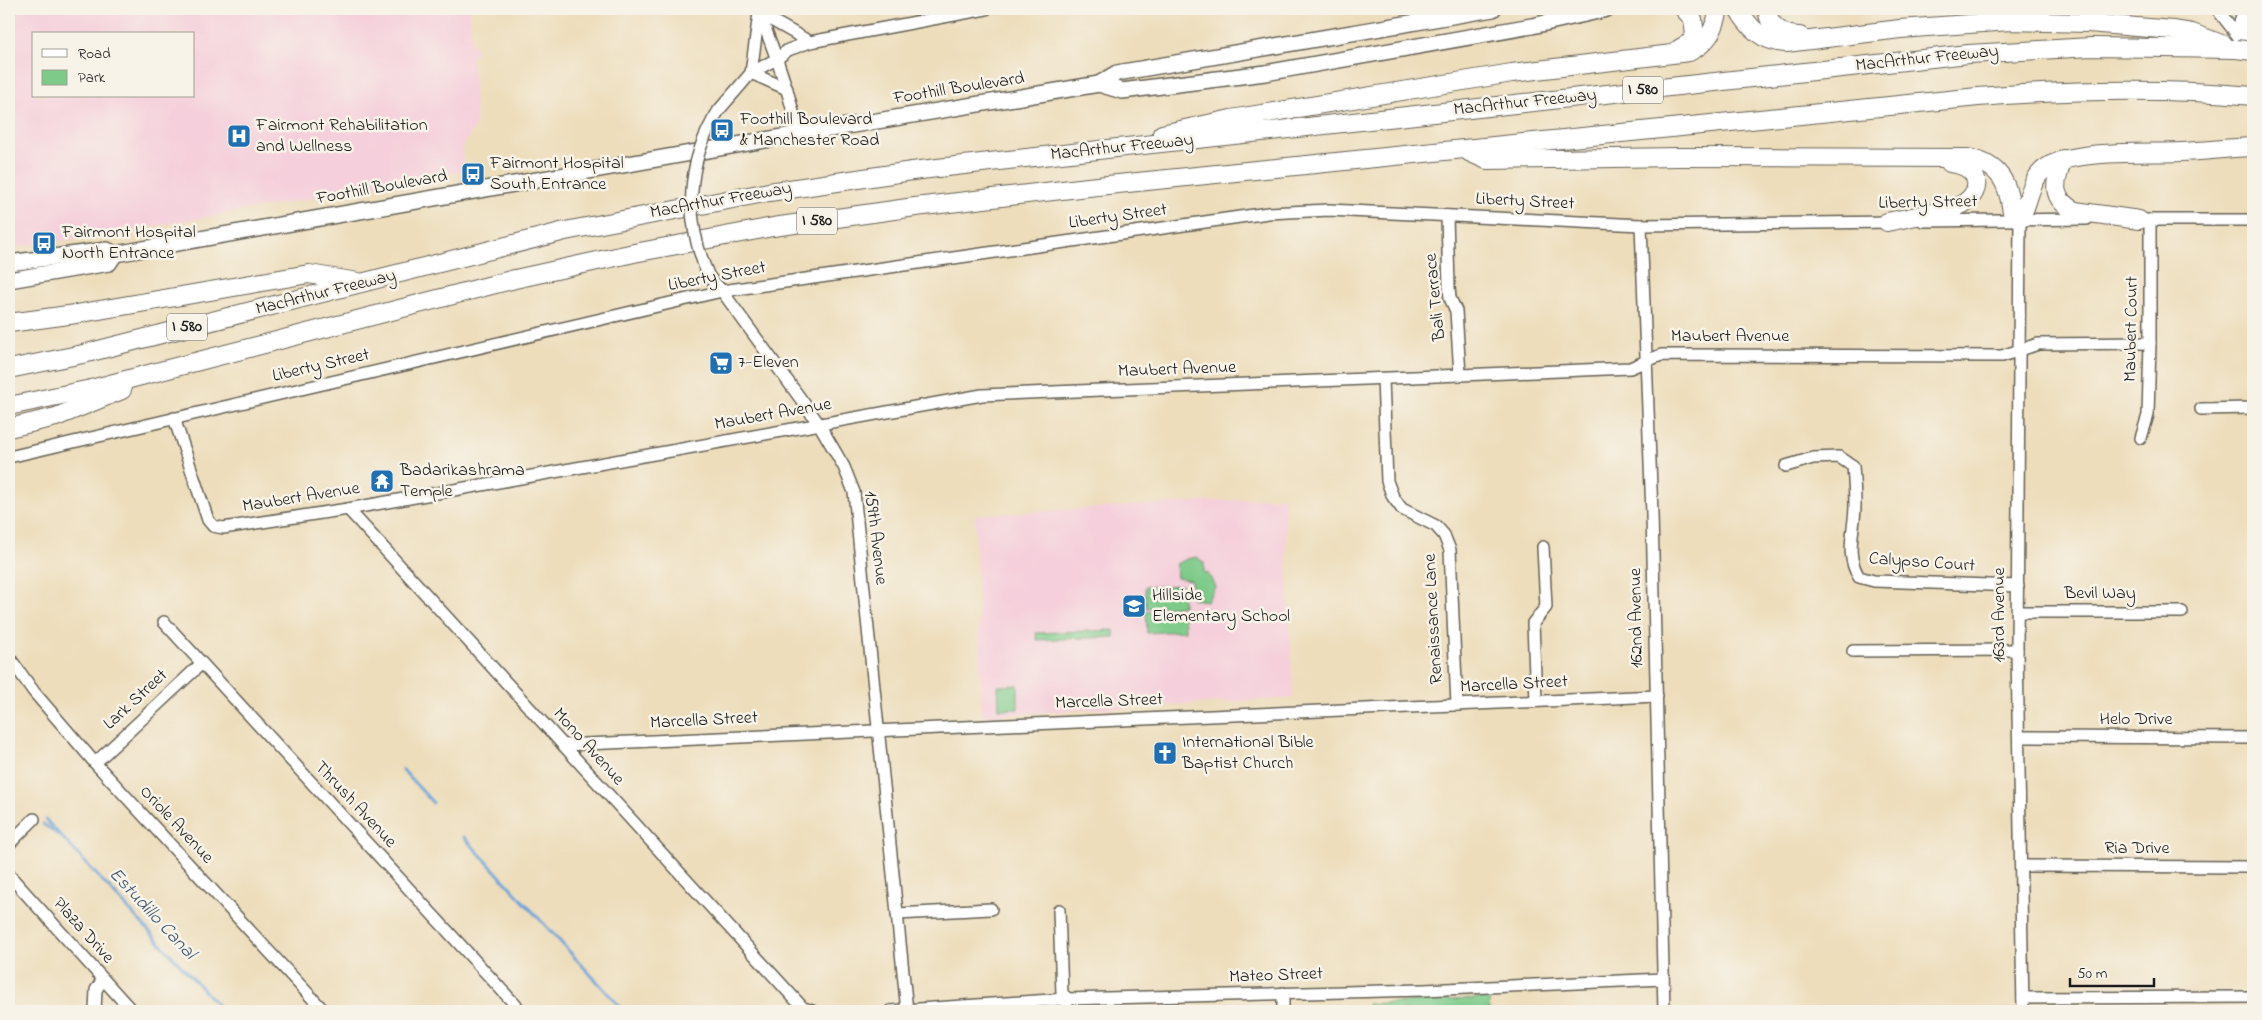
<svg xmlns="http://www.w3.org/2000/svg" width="2262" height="1020" viewBox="0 0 2262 1020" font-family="'Indie Flower',sans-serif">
  <rect width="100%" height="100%" fill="#f7f3e8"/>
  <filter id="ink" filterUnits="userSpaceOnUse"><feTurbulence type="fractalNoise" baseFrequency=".02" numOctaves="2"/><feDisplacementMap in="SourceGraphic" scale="10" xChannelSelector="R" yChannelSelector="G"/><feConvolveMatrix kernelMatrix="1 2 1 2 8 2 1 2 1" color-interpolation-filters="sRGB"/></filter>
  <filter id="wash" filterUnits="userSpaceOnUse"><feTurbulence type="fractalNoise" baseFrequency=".0096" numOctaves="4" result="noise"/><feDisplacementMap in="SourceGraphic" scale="20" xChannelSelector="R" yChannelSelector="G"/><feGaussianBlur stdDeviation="1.12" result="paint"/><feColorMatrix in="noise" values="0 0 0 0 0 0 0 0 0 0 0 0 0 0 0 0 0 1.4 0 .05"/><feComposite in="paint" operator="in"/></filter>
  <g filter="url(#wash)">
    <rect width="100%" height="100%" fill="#edddbb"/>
    <g fill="#f5cfdb" fill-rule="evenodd">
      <path d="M9 9H470L471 43 475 44 476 54 472 55 476 124 462 148 464 171 118 233 9 248ZM34 34H194V96H34Z"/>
      <polygon points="1284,497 1293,698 982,716 975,515"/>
    </g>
    <g fill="#7dca89" stroke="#4c7352">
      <polygon points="1197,557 1204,563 1204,573 1208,573 1215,587 1207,601 1192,599 1191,580 1177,578 1176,564 1187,559"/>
      <polygon points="1182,585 1183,606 1146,608 1145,587"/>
      <polygon points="1184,610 1185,631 1147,633 1146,612"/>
      <polygon points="1114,630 1114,637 1037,640 1036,633"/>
      <polygon points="1018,685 1018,709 999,709 998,686"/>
      <polygon points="1489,998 1490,1011 1368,1011 1368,1004"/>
    </g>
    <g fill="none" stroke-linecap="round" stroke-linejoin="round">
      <g stroke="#66a0d6" stroke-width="3">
        <polyline points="402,769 433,803"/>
        <polyline points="46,820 223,1011"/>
        <polyline points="43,824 60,836"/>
        <polyline points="464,837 624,1011"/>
      </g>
    </g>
  </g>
  <g filter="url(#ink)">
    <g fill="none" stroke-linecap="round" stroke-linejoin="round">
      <g stroke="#656054" stroke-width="14">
        <g id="minor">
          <polyline points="2217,9 2242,41"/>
          <path d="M759 13C775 52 790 92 798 134"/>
          <polyline points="787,89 751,73 759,13 810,42"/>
          <polyline points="719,110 751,73 778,58 788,50 810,42 986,9"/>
          <polyline points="1447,216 1449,287 1450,298 1456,311 1460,375"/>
          <polyline points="2020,219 2017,650 2023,1011"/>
          <polyline points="2133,220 2253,220"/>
          <polyline points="1923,221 2087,219"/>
          <polyline points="1641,225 1652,514 1664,1011"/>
          <polyline points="709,277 722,291 819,424 844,467 854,492 907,1011"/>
          <polyline points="1383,379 1387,481 1393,497 1402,509 1436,526 1444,535 1450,550 1457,705"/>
          <polyline points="2201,409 2253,408"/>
          <polyline points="174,418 208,520 213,526 223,528 348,509 982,395 1630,368 1661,355 2002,356 2038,344 2150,343"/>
          <polyline points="2141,438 2148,415 2150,343 2150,220"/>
          <polyline points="9,457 722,291 1268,213 1329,210 1641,225 1892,222"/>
          <path d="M1786 466 1813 458 1839 457 1853 466C1854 479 1855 492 1855 505 1855 531 1844 553 1859 577L1874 581 2018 586"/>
          <polyline points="348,509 803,1008 812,1011"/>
          <polyline points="2018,612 2182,612"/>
          <polyline points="164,622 521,1011"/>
          <polyline points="1853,651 2017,650"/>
          <polyline points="9,657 34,692 95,763 324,1011"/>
          <polyline points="1536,701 1533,623 1546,607 1543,547"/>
          <polyline points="2019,737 2253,738"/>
          <polyline points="563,745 1657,696"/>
          <polyline points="95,763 201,664"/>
          <polyline points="9,844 34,819"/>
          <polyline points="2021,866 2253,867"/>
          <polyline points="9,875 132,1011"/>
          <polyline points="1059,910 1062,994 1066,997 1067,1011"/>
          <polyline points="897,914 991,909"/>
          <polyline points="2023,998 2253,997"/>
          <polyline points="95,1011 96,990 103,979"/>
          <polyline points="890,1011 1066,999 1424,990 1663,979"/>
          <polyline points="1283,1011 1283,993"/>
        </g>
      </g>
      <g stroke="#656054" stroke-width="18">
        <g id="major">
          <polyline points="2246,9 2240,29 2246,45"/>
          <polyline points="1099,84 1122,91 1265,73 1532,26 1607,9"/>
          <polyline points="9,263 107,250 115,254 805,133 1099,84 1117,73 1493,9"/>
          <polyline points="9,280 109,263 115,254"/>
        </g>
      </g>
      <g stroke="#656054" stroke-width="20">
        <g id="highway">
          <path d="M1738 9C1750 29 1762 41 1786 43L1900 29 2010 21 2088 23 2173 30 2192 33 2224 45"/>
          <path d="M1768 9C1767 26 1784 36 1800 36"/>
          <polyline points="1679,49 1691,42 1695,35 1693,19 1684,9"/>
          <path d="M1162 134 1231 119 1512 73 1689 52C1708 43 1715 29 1719 9"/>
          <path d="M1469 152 1487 160 1678 157 1968 158C2000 164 2008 183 2012 212L2020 219C2029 203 2029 184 2042 171 2066 148 2148 154 2181 152 2205 151 2229 148 2253 147"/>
          <path d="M2063 159C2055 182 2049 198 2075 211L2139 220"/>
          <path d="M1887 222 1951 209C1983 200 1987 167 1950 163"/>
          <polyline points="9,323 76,314 309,274 358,282"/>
          <polyline points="9,369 83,354 565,231 769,192 912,171 990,162 1968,54 2091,47 2236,49"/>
          <path d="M9 406 91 389 515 279 634 253 773 227 915 207 1088 187 1978 97C2069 90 2162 88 2253 96"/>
          <polyline points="9,428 56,417 122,390"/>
        </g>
      </g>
      <use href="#minor" stroke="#fff" stroke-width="11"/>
      <use href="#major" stroke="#fff" stroke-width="15"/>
      <use href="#highway" stroke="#fff" stroke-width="18"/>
      <g stroke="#656054" stroke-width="14" stroke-linecap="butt">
        <path id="minor-bridge" d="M709 277C684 221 685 163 719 110"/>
      </g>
      <g stroke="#656054" stroke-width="20" stroke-linecap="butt">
        <polyline id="highway-bridge" points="2236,49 2253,51"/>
      </g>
      <use href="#minor-bridge" stroke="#fff" stroke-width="11"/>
      <use href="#highway-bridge" stroke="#fff" stroke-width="18"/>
    </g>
  </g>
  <defs>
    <g id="bus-square" transform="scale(1.25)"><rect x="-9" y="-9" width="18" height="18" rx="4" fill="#1f6fb2" stroke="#f7f3e8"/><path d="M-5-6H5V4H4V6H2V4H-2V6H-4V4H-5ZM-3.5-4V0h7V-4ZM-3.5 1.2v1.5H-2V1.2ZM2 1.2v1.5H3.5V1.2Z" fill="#fff"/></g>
    <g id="hospital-square" transform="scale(1.25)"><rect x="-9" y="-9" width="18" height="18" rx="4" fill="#1f6fb2" stroke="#f7f3e8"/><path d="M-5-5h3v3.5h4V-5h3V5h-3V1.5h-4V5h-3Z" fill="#fff"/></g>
    <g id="supermarket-square" transform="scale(1.25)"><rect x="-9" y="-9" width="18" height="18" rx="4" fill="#1f6fb2" stroke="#f7f3e8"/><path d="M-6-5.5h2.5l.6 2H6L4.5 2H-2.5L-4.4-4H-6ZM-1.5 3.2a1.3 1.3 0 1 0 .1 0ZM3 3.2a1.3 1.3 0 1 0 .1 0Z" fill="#fff"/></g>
    <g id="temple-square" transform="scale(1.25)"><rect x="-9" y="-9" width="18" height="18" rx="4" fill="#1f6fb2" stroke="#f7f3e8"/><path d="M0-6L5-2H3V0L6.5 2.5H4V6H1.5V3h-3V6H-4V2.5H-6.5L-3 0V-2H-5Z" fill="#fff"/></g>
    <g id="school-square" transform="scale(1.25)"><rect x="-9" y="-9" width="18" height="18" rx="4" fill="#1f6fb2" stroke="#f7f3e8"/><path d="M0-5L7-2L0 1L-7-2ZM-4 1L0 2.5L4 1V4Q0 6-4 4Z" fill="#fff"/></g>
    <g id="church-square" transform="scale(1.25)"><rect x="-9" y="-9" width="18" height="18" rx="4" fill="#1f6fb2" stroke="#f7f3e8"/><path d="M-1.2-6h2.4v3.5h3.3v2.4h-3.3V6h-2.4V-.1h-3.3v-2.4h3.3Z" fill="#fff"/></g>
  </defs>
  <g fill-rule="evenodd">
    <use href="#bus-square" x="722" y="130"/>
    <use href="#hospital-square" x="239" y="136"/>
    <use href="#bus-square" x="473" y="174"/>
    <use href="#bus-square" x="44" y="243"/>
    <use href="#supermarket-square" x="721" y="363"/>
    <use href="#temple-square" x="382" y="481"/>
    <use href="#school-square" x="1134" y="606"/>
    <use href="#church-square" x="1165" y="753"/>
  </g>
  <g text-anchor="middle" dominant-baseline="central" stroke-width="5" stroke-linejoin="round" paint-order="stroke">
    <g fill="#f7f3e8" stroke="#5e5c59" stroke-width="1">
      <rect x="1623" y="76.5" width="40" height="27" rx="4"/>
      <rect x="797" y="207.5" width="40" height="27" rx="4"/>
      <rect x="167" y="313.5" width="40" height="27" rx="4"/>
    </g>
    <g font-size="16" font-weight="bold" fill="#1c1c1c">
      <text x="1643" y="90">I 580</text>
      <text x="817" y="221">I 580</text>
      <text x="187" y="327">I 580</text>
    </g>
    <g font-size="18" fill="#1c1c1c" stroke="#f7f3e8">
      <text transform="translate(1927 59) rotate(-6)">MacArthur Freeway</text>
      <text transform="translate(959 89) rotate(-9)">Foothill Boulevard</text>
      <text transform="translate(1525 103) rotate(-6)">MacArthur Freeway</text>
      <text transform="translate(1122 148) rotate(-6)">MacArthur Freeway</text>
      <text transform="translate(382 188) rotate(-10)">Foothill Boulevard</text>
      <text transform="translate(721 201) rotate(-10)">MacArthur Freeway</text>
      <text transform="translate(1525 202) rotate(3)">Liberty Street</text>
      <text transform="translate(1928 203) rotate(-1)">Liberty Street</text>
      <text transform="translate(1118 217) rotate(-8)">Liberty Street</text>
      <text transform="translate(717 277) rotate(-11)">Liberty Street</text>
      <text transform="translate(326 293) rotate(-14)">MacArthur Freeway</text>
      <text transform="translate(1436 297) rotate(-96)">Bali Terrace</text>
      <text transform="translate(2132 329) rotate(-89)">Maubert Court</text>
      <text x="1730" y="337">Maubert Avenue</text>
      <text transform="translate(321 366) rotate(-13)">Liberty Street</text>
      <text transform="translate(1177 370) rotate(-2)">Maubert Avenue</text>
      <text transform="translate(773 415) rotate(-10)">Maubert Avenue</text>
      <text transform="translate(301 498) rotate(-9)">Maubert Avenue</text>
      <text transform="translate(875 538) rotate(83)">159th Avenue</text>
      <text transform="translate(1922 563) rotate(4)">Calypso Court</text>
      <text x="2100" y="594">Bevil Way</text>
      <text transform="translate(2000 615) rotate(-90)">163rd Avenue</text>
      <text transform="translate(1637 618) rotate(-91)">162nd Avenue</text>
      <text transform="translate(1434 619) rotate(-93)">Renaissance Lane</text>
      <text transform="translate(1514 685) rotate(-3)">Marcella Street</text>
      <text transform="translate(136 700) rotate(-43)">Lark Street</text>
      <text transform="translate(1109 702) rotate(-2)">Marcella Street</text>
      <text x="2136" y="720">Helo Drive</text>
      <text transform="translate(704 721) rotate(-3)">Marcella Street</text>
      <text transform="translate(588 747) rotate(48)">Mono Avenue</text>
      <text transform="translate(355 805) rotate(47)">Thrush Avenue</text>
      <text transform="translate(176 825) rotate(47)">Oriole Avenue</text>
      <text x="2137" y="849">Ria Drive</text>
      <text transform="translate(83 931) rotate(48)">Plaza Drive</text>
      <text transform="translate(1276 976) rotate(-2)">Mateo Street</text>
    </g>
    <g font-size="18" fill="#1c1c1c" stroke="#f7f3e8" text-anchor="start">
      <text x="740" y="120">Foothill Boulevard<tspan x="740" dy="21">&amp; Manchester Road</tspan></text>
      <text x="256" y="126">Fairmont Rehabilitation<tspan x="256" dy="21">and Wellness</tspan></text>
      <text x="490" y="164">Fairmont Hospital<tspan x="490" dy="21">South Entrance</tspan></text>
      <text x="62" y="233">Fairmont Hospital<tspan x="62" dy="21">North Entrance</tspan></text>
      <text x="738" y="363">7-Eleven</text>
      <text x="400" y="471">Badarikashrama<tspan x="400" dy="21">Temple</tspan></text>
      <text x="1152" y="596">Hillside<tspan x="1152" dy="21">Elementary School</tspan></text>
      <text x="1182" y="743">International Bible<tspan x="1182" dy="21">Baptist Church</tspan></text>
    </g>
    <g font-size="19" font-style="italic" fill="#3d5770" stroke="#f7f3e8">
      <text transform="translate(152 914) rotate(47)">Estudillo Canal</text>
    </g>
  </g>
  <rect width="2262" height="1020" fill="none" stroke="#f7f3e8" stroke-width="30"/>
  <rect x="32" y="32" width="162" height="65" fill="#f7f3e8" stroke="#9f9d96"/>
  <rect x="42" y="49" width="25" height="8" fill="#ffffff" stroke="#9f9d96"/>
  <text x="78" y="58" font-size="15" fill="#1c1c1c">Road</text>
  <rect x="42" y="70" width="25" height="15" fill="#7dca89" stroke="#9f9d96"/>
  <text x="78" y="82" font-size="15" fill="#1c1c1c">Park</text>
  <path d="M2070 978v8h84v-8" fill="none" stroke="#1c1c1c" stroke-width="2.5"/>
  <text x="2077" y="978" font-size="15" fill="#1c1c1c" stroke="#f7f3e8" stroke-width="4" paint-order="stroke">50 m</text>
</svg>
